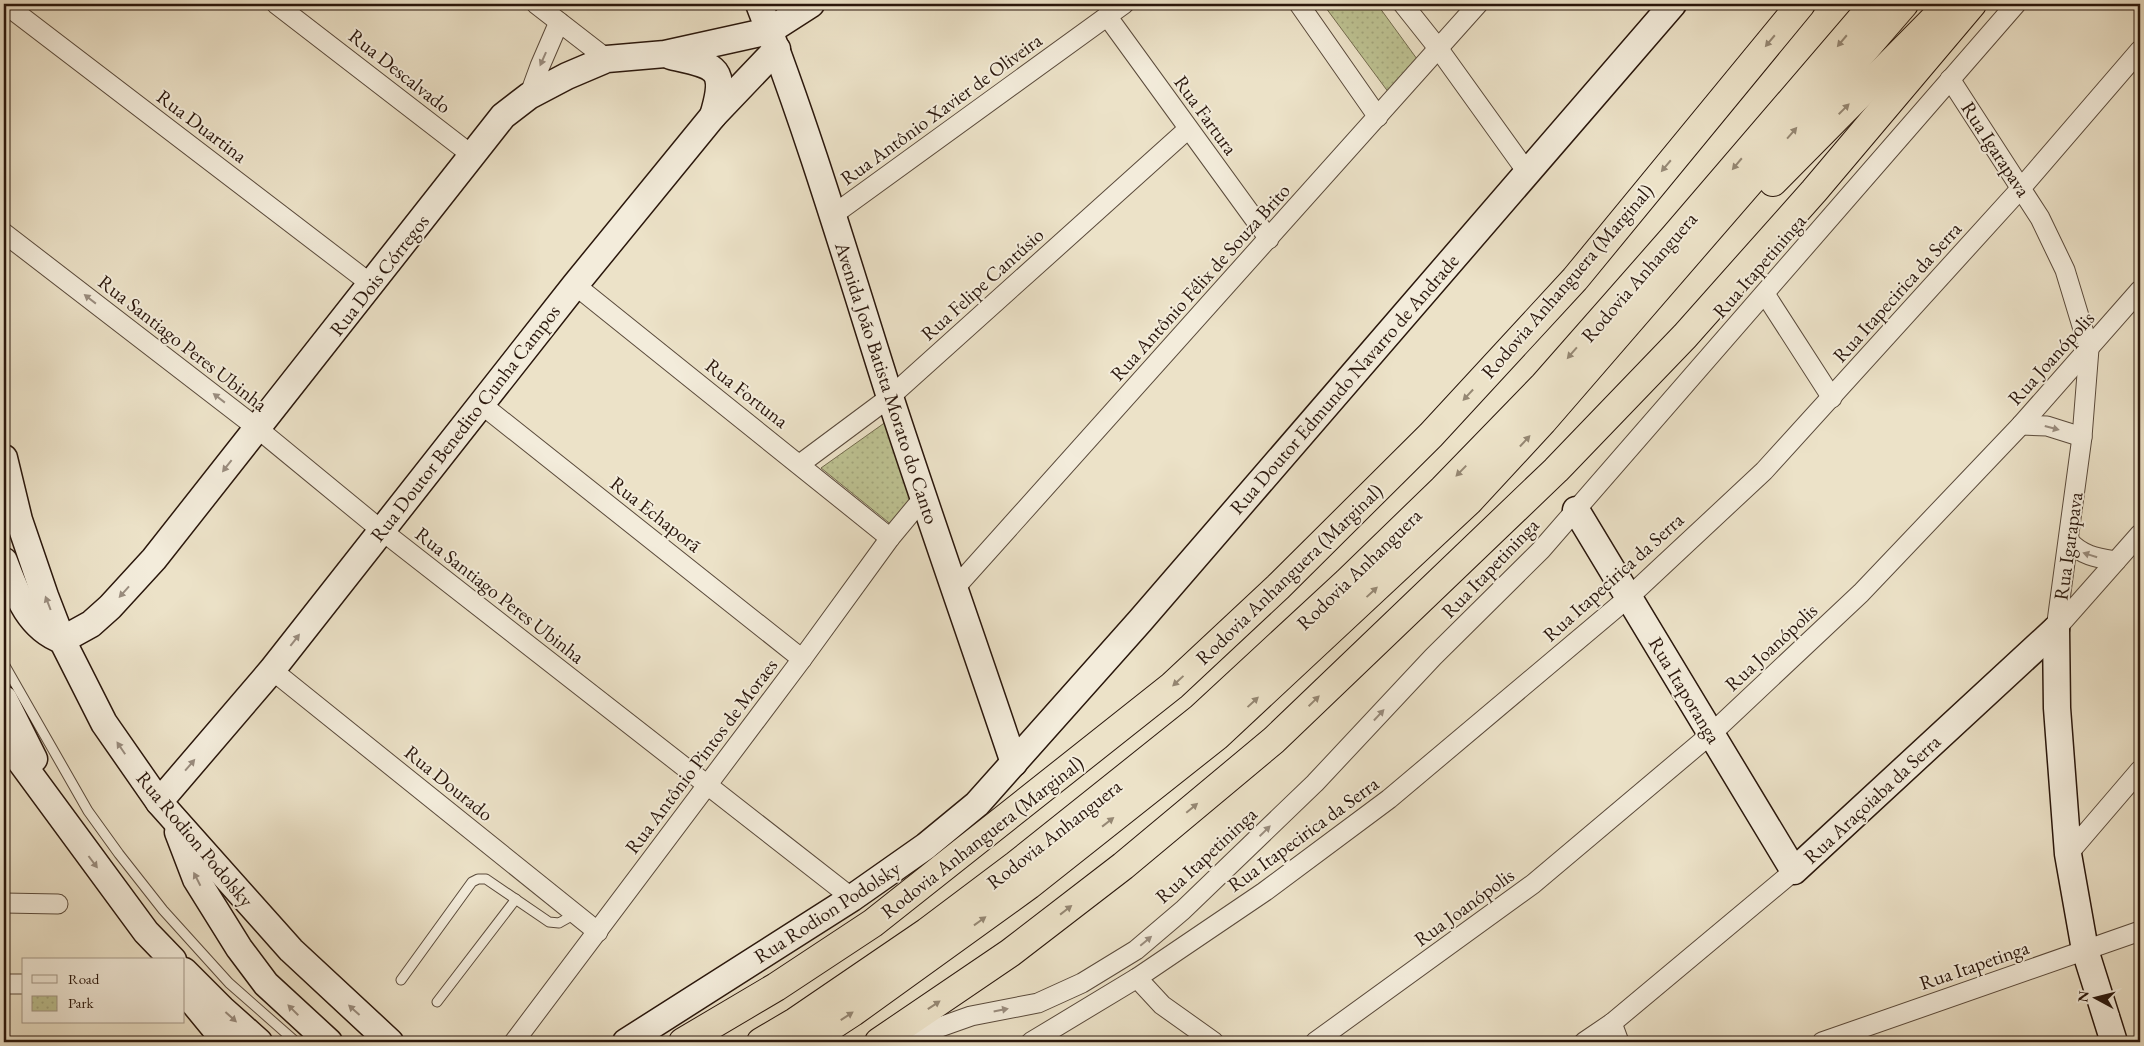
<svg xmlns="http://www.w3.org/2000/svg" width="2144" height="1046" viewBox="0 0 2144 1046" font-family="'EB Garamond',serif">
  <defs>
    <pattern id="park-dots" width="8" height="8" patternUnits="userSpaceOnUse" patternTransform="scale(1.25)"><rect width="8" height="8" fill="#bdc292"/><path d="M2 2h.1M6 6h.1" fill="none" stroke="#a3a67d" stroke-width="1.8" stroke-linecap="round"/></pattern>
  </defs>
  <rect width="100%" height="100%" fill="#ece2c8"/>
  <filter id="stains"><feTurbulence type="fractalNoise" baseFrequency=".004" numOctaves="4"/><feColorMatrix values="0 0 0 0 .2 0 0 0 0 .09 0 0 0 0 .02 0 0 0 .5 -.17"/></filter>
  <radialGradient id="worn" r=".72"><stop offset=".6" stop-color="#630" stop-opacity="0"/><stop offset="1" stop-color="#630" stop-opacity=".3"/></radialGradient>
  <g fill="url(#park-dots)" stroke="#746c4f">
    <polygon points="1323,4 1377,4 1417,59 1389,93"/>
    <polygon points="890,419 916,495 893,526 821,468"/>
  </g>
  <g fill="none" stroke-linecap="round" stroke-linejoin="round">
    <g stroke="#5a4a3b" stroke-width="11">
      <g id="lane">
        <polyline points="4,664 88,811 119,854 163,910 229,983 296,1042"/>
        <polyline points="401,980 472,882 478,879 486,879 549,922 559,923 575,914"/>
        <polyline points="437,1002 516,899"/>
      </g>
    </g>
    <g stroke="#5a4a3b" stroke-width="21">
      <g id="street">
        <polyline points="5,4 371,284"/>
        <polyline points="276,4 473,156"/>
        <polyline points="536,4 607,59"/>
        <polyline points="1299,4 1378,117"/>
        <polyline points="1403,4 1438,48 1527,172"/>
        <polyline points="1107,16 1269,239"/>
        <polyline points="1950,79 2040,218 2065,270 2089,349 2082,437 2056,629"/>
        <polyline points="529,96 540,66 559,22"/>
        <polyline points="833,215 1124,4"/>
        <polyline points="4,233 257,428 381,530 852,898"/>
        <polyline points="575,285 890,538"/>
        <polyline points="1765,294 1832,398"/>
        <polyline points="481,404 802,659"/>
        <polyline points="2021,425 2047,426 2082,437"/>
        <polyline points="800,464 890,397 1188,129"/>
        <path d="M2069 541C2082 556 2098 558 2116 561"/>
        <polyline points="955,588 1478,4"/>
        <polyline points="2056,629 2140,534"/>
        <polyline points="272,670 598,932"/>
        <polyline points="2068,854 2140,770"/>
        <polyline points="4,903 58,904"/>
        <polyline points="1137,978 1162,1005 1214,1042"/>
        <polyline points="4,984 24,984"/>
        <polyline points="1612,1023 1619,1042"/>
        <polyline points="514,1042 802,659 890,538 924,497"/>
        <polyline points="906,1042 923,1033 971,1016 1038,1003 1082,983 1136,950 1183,910 1315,783 1433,657 1541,550 2016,4"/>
        <polyline points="1031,1042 1137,978 1264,892 1389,799 1629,597 1764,471 2022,187 2140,50"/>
        <polyline points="1315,1042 1533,884 1711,734 1861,593 2021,425 2140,290"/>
        <polyline points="1584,1042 1612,1023 1794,871"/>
        <polyline points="1822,1042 2140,931"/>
      </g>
    </g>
    <g stroke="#2a170c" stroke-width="29">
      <g id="secondary">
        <path d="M759 4C809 132 848 265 890 397 930 520 973 641 1014 763"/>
        <path d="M671 56C715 66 728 66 713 116"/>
        <polyline points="4,458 19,520 45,596 62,640 104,723 159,802 291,950 390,1042"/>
        <polyline points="1576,510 1794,871 2056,629"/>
        <path d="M4 561C16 592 28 628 62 640L91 624 110 607 154 559 503 116 529 96 567 76 607 59 665 54 769 31 811 4"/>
        <polyline points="2056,629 2057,708 2068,854 2085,950 2114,1042"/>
        <polyline points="4,699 34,759"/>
        <polyline points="4,739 146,932 173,960"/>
        <polyline points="159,802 272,670 575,285 713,116 777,49"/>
        <polyline points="178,832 196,879 239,948 266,984 329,1042"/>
        <polyline points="184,971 222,1009 259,1042"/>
        <polyline points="189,997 226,1042"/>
        <polyline points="626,1042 852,898 926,846 977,804 1140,621 1673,4"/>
      </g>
    </g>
    <g stroke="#2a170c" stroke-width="30">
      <g id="highway">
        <polyline points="1773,182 1949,4"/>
        <polyline points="683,1042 776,987 873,923 1172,686 1278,587 1431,435 1575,279 1801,4"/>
        <polyline points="761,1042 795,1022 927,932 1016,865 1200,718 1347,582 1443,489 1544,385 1675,236 1874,4"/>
        <polyline points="807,1042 853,1012 1029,885 1217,736 1469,501 1543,421 1904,4"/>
        <polyline points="879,1042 1010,953 1123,866 1274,740 1556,470 1685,336 1814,191 1972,4"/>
      </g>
    </g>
    <use href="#lane" stroke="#f3ecdb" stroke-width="9"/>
    <use href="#street" stroke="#f3ecdb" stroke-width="19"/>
    <use href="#secondary" stroke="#f3ecdb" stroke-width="26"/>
    <use href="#highway" stroke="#ece2c8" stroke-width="28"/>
  </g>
  <defs><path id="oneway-solid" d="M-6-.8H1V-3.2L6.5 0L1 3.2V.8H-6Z" transform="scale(1.25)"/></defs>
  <g fill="#958773">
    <use href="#oneway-solid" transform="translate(1770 41) rotate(130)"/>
    <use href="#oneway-solid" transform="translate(1842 41) rotate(130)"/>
    <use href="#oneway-solid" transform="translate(1844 109) rotate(-45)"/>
    <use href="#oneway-solid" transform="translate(1792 133) rotate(-49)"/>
    <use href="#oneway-solid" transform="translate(1737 164) rotate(130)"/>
    <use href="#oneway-solid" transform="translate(1666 166) rotate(130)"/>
    <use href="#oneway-solid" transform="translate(1572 353) rotate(131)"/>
    <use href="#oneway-solid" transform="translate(1468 395) rotate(133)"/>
    <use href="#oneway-solid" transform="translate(1525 441) rotate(-47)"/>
    <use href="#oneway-solid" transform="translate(1461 471) rotate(134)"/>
    <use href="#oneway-solid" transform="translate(1372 592) rotate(-43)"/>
    <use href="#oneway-solid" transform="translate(1178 681) rotate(137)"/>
    <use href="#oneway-solid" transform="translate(1314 701) rotate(-44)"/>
    <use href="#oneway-solid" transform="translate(1253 702) rotate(-43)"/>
    <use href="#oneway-solid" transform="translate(1192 808) rotate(-40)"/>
    <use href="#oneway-solid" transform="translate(1108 822) rotate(-38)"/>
    <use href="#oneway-solid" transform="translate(1066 910) rotate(-38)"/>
    <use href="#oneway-solid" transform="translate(980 921) rotate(-36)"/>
    <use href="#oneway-solid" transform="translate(934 1005) rotate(-34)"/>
    <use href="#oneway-solid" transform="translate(847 1016) rotate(-33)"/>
  </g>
  <g fill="#998c7e">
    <use href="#oneway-solid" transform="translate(543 59) rotate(114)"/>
    <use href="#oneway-solid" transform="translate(90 299) rotate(-142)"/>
    <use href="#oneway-solid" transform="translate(219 398) rotate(-142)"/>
    <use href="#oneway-solid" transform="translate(2052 428) rotate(15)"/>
    <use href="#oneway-solid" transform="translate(227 466) rotate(128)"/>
    <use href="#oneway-solid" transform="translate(2090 555) rotate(-162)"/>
    <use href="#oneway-solid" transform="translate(124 592) rotate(132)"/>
    <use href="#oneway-solid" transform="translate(48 603) rotate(-111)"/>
    <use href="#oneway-solid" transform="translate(295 640) rotate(-52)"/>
    <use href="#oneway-solid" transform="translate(1379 715) rotate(-47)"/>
    <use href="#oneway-solid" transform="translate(121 748) rotate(-124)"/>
    <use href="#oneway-solid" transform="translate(190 765) rotate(-49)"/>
    <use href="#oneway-solid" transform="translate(1265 831) rotate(-44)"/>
    <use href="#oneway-solid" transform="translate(93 862) rotate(53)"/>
    <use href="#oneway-solid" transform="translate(197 879) rotate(-117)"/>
    <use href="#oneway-solid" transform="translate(1146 941) rotate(-40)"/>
    <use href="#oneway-solid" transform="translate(293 1010) rotate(-135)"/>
    <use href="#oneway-solid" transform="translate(354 1010) rotate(-138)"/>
    <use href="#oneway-solid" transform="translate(1001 1010) rotate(-11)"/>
    <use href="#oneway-solid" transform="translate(231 1017) rotate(42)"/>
  </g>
  <g text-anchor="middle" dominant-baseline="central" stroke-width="4" stroke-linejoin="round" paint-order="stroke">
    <g font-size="20" fill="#2a170c" stroke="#f3ecdb">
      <text transform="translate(400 71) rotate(38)">Rua Descalvado</text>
      <text transform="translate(941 109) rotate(-36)">Rua Antônio Xavier de Oliveira</text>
      <text transform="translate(1206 115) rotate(54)">Rua Fartura</text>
      <text transform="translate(202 126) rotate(37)">Rua Duartina</text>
      <text transform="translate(1996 149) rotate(57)">Rua Igarapava</text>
      <text transform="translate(1759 266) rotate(-49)">Rua Itapetininga</text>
      <text transform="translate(379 275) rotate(-52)">Rua Dois Córregos</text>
      <text transform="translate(1639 277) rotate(-49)">Rodovia Anhanguera</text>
      <text transform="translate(1567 281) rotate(-49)">Rodovia Anhanguera (Marginal)</text>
      <text transform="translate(1200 282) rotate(-48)">Rua Antônio Félix de Souza Brito</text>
      <text transform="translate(982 284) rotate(-42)">Rua Felipe Cantúsio</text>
      <text transform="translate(1897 292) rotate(-48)">Rua Itapecirica da Serra</text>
      <text transform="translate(183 343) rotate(38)">Rua Santiago Peres Ubinha</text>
      <text transform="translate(2051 358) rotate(-48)">Rua Joanópolis</text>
      <text transform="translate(887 383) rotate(72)">Avenida João Batista Morato do Canto</text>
      <text transform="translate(1344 384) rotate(-49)">Rua Doutor Edmundo Navarro de Andrade</text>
      <text transform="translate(747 393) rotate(38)">Rua Fortuna</text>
      <text transform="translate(465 423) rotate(-52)">Rua Doutor Benedito Cunha Campos</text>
      <text transform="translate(656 514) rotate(38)">Rua Echaporã</text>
      <text transform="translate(2068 546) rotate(-82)">Rua Igarapava</text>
      <text transform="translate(1490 568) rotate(-46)">Rua Itapetininga</text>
      <text transform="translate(1359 569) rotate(-44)">Rodovia Anhanguera</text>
      <text transform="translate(1289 574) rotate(-44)">Rodovia Anhanguera (Marginal)</text>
      <text transform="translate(1613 577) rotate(-42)">Rua Itapecirica da Serra</text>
      <text transform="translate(500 595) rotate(38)">Rua Santiago Peres Ubinha</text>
      <text transform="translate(1771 647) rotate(-43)">Rua Joanópolis</text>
      <text transform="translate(1685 690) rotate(59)">Rua Itaporanga</text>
      <text transform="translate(701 756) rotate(-53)">Rua Antônio Pintos de Moraes</text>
      <text transform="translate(449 783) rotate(39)">Rua Dourado</text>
      <text transform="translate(1872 799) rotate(-43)">Rua Araçoiaba da Serra</text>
      <text transform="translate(1054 834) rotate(-38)">Rodovia Anhanguera</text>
      <text transform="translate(1303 834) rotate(-36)">Rua Itapecirica da Serra</text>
      <text transform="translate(982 837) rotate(-38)">Rodovia Anhanguera (Marginal)</text>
      <text transform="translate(195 839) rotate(50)">Rua Rodion Podolsky</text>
      <text transform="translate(1206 855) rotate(-43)">Rua Itapetininga</text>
      <text transform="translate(1464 907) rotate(-36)">Rua Joanópolis</text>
      <text transform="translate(827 912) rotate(-33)">Rua Rodion Podolsky</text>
      <text transform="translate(1974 965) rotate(-19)">Rua Itapetinga</text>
    </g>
  </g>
  <rect width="2144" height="1046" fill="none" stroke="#ece2c8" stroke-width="20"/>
  <rect x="5" y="5" width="2134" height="1036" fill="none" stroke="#2a170c" stroke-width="2.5"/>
  <rect x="10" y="10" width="2124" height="1026" fill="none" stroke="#2a170c"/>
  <rect x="22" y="958" width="162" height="65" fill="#f3ecdb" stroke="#a39788"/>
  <rect x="32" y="975" width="25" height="8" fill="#f3ecdb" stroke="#a39788"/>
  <text x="68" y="984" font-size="15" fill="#2a170c">Road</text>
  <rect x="32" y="996" width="25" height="15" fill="url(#park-dots)" stroke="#a39788"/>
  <text x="68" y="1008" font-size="15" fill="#2a170c">Park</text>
  <g transform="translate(2096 998) rotate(277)" stroke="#f3ecdb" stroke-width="4" paint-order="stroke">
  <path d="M0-4L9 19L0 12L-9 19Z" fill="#2a170c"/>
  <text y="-8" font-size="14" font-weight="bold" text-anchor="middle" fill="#2a170c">N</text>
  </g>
  <rect width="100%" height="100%" filter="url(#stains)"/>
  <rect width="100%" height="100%" fill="url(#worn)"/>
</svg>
